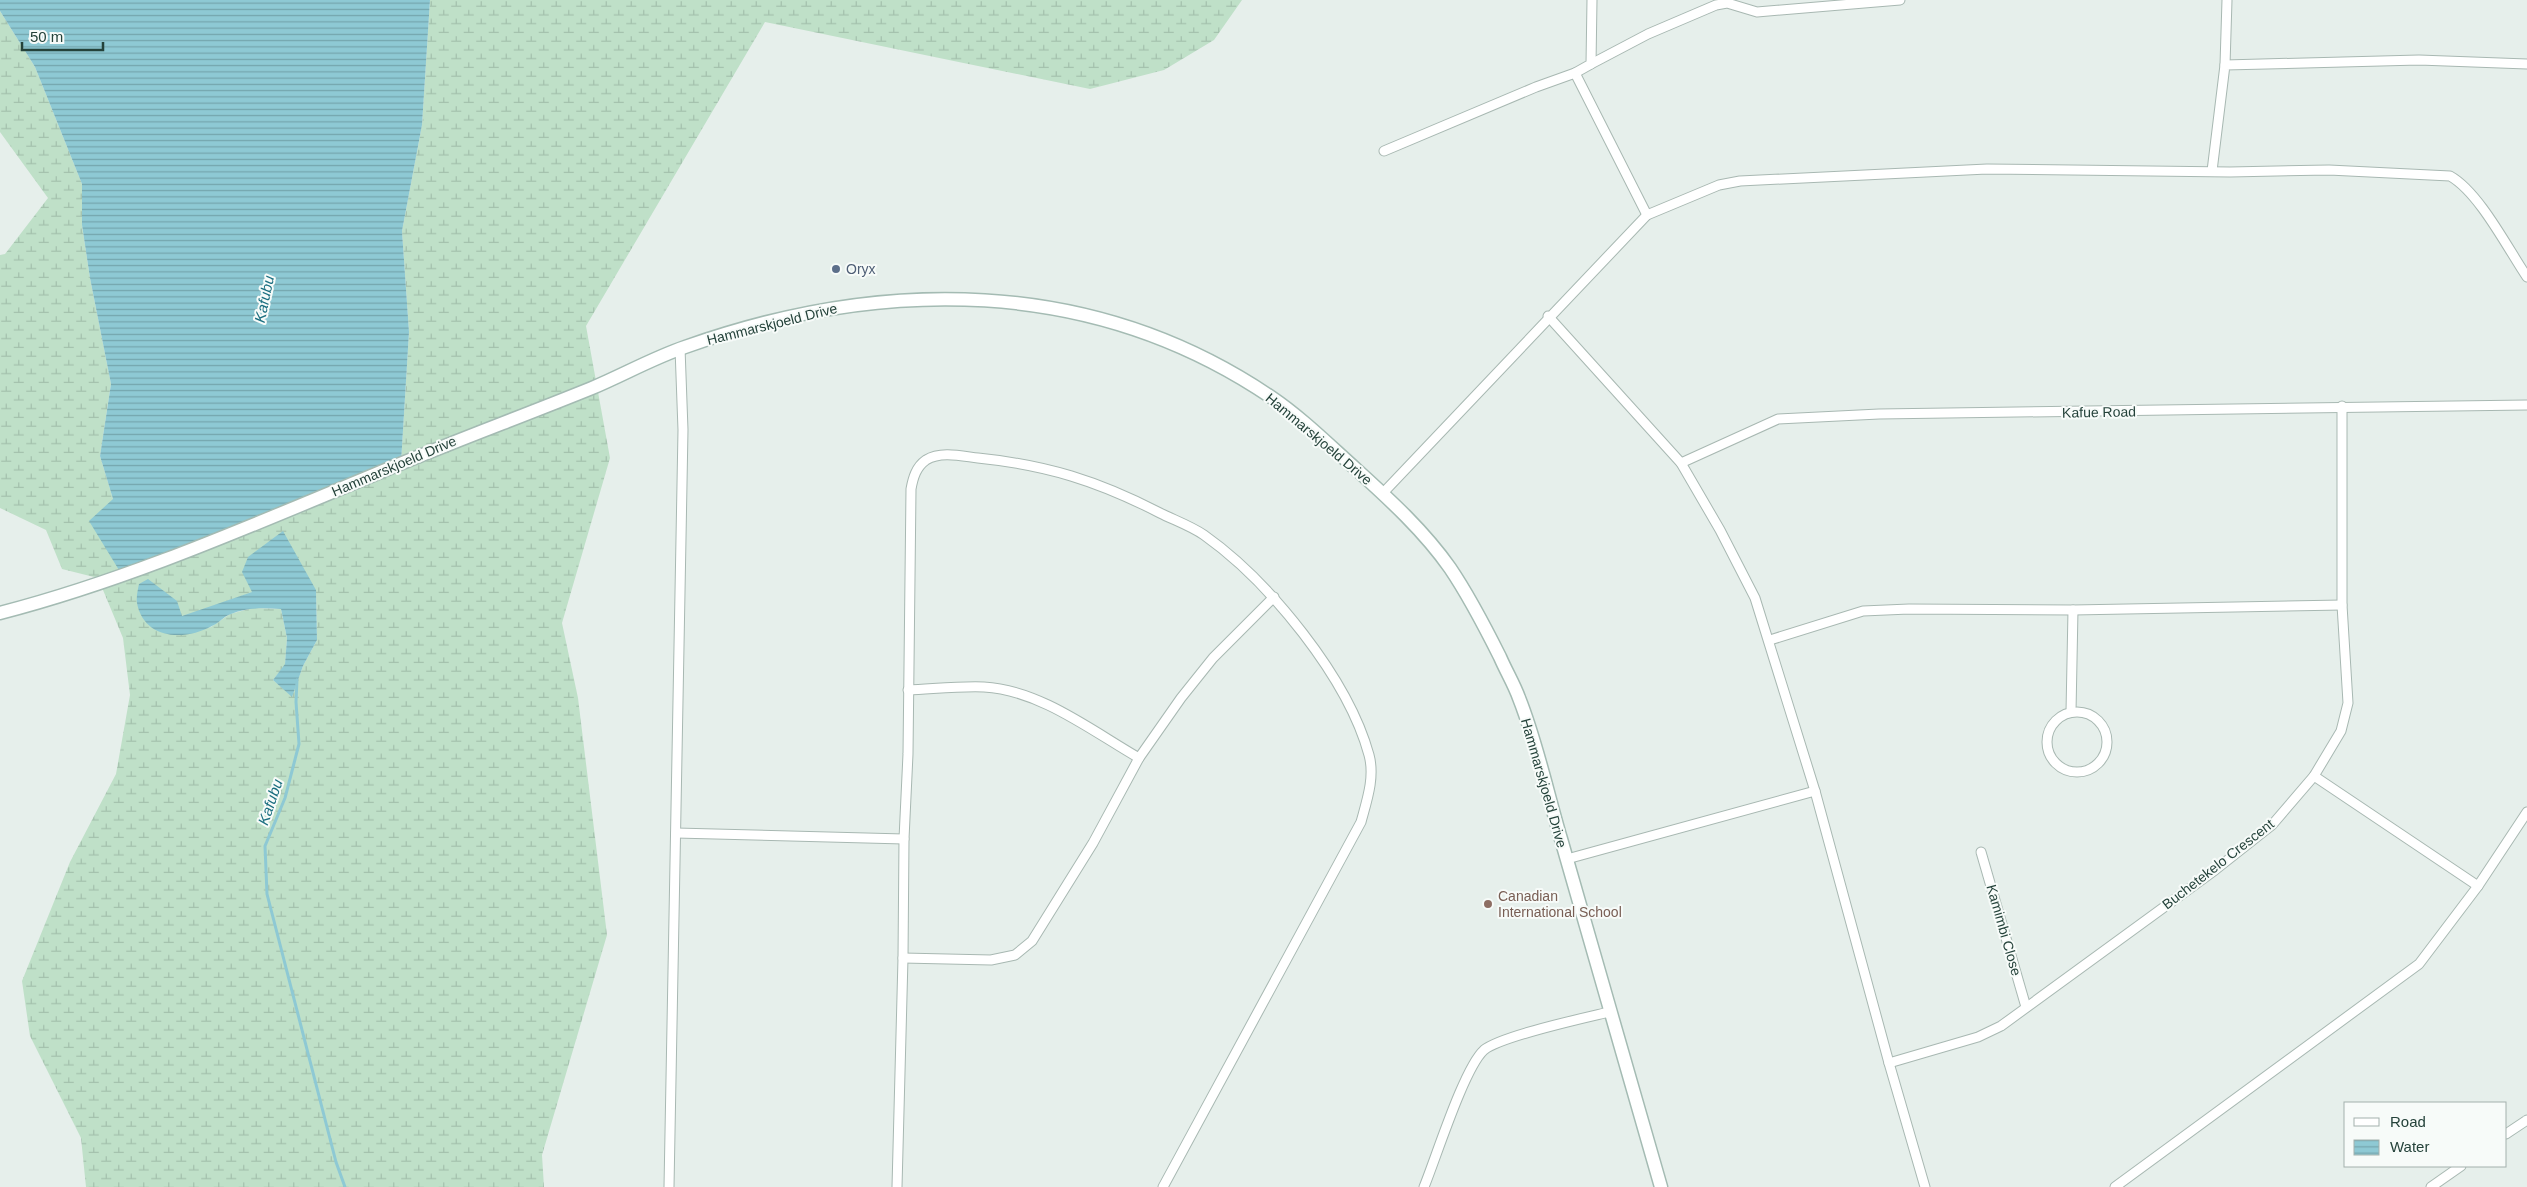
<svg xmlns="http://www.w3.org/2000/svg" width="2527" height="1187" viewBox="0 0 2527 1187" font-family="Arial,sans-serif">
  <defs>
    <pattern id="wetland-marsh" width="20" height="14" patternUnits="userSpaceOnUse" patternTransform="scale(1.25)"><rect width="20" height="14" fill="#bfe0c8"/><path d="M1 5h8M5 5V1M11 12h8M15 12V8" fill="none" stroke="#a4c1ad"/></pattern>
    <pattern id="water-rules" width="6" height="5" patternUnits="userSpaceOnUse" patternTransform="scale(1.25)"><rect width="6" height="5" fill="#8ec9d4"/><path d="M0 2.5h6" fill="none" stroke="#74a5ad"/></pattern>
  </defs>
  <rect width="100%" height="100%" fill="#e6efeb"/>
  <path fill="url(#wetland-marsh)" fill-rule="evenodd" d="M430 0H1242L1214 40 1164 70 1090 89 765 22 586 326 610 458 562 623 578 698 607 935 542 1155 544 1187H86L81 1138 30 1036 22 981 70 862 116 774 130 695 123 638 98 578 62 569 46 530 0 508V255L5 254 48 198 0 132V11L35 67 82 184V225L90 278 111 384 100 456 113 499 401 463 409 332 402 231 422 125ZM316 590 317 640 303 666 292 696 273 680 285 665 287 638 281 609 253 608 230 614 211 627 187 633 182 617 253 592Z"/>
  <g fill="url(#water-rules)">
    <polygon points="0,0 430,0 422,125 402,231 409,332 401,463 122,575 89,521 113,499 100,456 111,384 90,278 82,225 82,184 35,67 0,11"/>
    <path d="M283 531 316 590 317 640 303 666 292 697 273 680 285 664 287 638 281 609C265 608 247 607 231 614 224 616 219 623 212 626 185 641 144 640 137 603 136 597 138 589 139 584L148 579 177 601 182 616 252 592 242 572 248 557Z"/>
  </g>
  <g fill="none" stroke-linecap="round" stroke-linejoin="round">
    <polyline stroke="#8ec9d4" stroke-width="3" points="297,680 296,702 299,744 285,798 265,846 267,894 336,1162 345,1187"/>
    <g stroke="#a8b8b2" stroke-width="11">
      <g id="street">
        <polyline points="1591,64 1648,34 1716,5 1727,3 1757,12 1900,0"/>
        <polyline points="2225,65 2227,0"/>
        <polyline points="1575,73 1591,64 1592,0"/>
        <polyline points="1384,151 1536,87 1575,73 1647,215"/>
        <polyline points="2212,171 2225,65 2419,60 2527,64"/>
        <polyline points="1548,316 1681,463 1720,530 1755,598 1815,791 1889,1063 1925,1187"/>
        <polyline points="1681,463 1778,419 1879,414 2527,405"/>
        <path d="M1383 493 1647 215 1719 185 1740 181 1987 169 2230 172 2329 170 2450 176C2479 192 2508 249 2527 277"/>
        <polyline points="1770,640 1863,611 1909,609 2073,610 2342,605"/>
        <path d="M908 690C933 689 959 686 984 687 1040 690 1092 731 1139 758"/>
        <polyline points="2071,712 2073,610"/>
        <circle cx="2077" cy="742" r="30"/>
        <polyline points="2314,776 2478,886"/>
        <polyline points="676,833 904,839"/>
        <polyline points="1981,852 2026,1007"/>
        <polyline points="1567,859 1815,791"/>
        <polyline points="903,958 991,960 1015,955 1032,941 1093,843 1139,758 1181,698 1213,658 1274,597"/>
        <polyline points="1889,1063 1978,1037 2001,1026 2215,870 2272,825 2314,776 2341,731 2348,703 2342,605 2342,406"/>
        <polyline points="2506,1134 2527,1120"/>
        <polyline points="669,1187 683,430 680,348"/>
        <path d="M897 1187 903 958 904 839 908 754 911 489C913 478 916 467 926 460 941 451 961 456 978 458 1047 465 1098 481 1160 513 1174 520 1191 526 1204 535 1269 581 1348 678 1369 755 1375 777 1367 800 1361 822L1163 1187"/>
        <path d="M1424 1187C1436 1158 1464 1068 1484 1050 1501 1036 1584 1018 1609 1012"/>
        <polyline points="2115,1187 2419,964 2478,886 2527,812"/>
        <polyline points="2431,1187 2461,1166"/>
      </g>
    </g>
    <g stroke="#a4bbb3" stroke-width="15">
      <path id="secondary" d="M0 613C128 580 250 526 371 476 444 445 518 418 592 388 623 375 653 358 685 347 882 277 1092 276 1271 397 1302 418 1329 445 1357 470 1390 500 1424 531 1450 568 1469 596 1485 627 1500 657 1506 671 1514 684 1519 698 1537 743 1547 792 1561 839 1595 955 1627 1071 1661 1187"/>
    </g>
    <use href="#street" stroke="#fff" stroke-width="9"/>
    <use href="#secondary" stroke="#fff" stroke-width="12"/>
  </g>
  <circle fill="#5c6f8a" stroke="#f7fbf9" stroke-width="2" cx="836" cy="269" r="5"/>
  <circle fill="#8d6e63" stroke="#f7fbf9" stroke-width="2" cx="1488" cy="904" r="5"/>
  <g text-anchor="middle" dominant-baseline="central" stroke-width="4" stroke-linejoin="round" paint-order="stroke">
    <g font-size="14" fill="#4e5e75" stroke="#f7fbf9" text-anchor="start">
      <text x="846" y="269">Oryx</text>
    </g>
    <g font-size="14" fill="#24423a" stroke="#f7fbf9">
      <text transform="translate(772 324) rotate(-14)">Hammarskjoeld Drive</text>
      <text transform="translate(2099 412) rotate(-1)">Kafue Road</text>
      <text transform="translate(1319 439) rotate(40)">Hammarskjoeld Drive</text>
      <text transform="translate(394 466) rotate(-23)">Hammarskjoeld Drive</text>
      <text transform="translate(1544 783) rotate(74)">Hammarskjoeld Drive</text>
      <text transform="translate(2218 864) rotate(-38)">Buchetekelo Crescent</text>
      <text transform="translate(2004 930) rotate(74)">Kamimbi Close</text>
    </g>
    <g font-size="14" fill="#785e54" stroke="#f7fbf9" text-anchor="start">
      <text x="1498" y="896">Canadian<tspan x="1498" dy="16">International School</tspan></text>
    </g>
    <g font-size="15" font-style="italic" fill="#1c6f80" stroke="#f7fbf9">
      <text transform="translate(264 299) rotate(-78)">Kafubu</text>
      <text transform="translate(270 802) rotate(-71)">Kafubu</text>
    </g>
  </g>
  <rect x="2344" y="1102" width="162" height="65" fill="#f7fbf9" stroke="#a3b1ad"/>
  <rect x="2354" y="1118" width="25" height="8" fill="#ffffff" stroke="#a3b1ad"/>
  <text x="2390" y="1127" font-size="15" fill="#24423a">Road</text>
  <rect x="2354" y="1140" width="25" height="15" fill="url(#water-rules)" stroke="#a3b1ad"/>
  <text x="2390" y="1152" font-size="15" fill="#24423a">Water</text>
  <path d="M22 42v8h81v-8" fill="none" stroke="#24423a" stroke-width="2.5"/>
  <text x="30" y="42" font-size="15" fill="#24423a" stroke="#f7fbf9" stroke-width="4" paint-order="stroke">50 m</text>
</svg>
